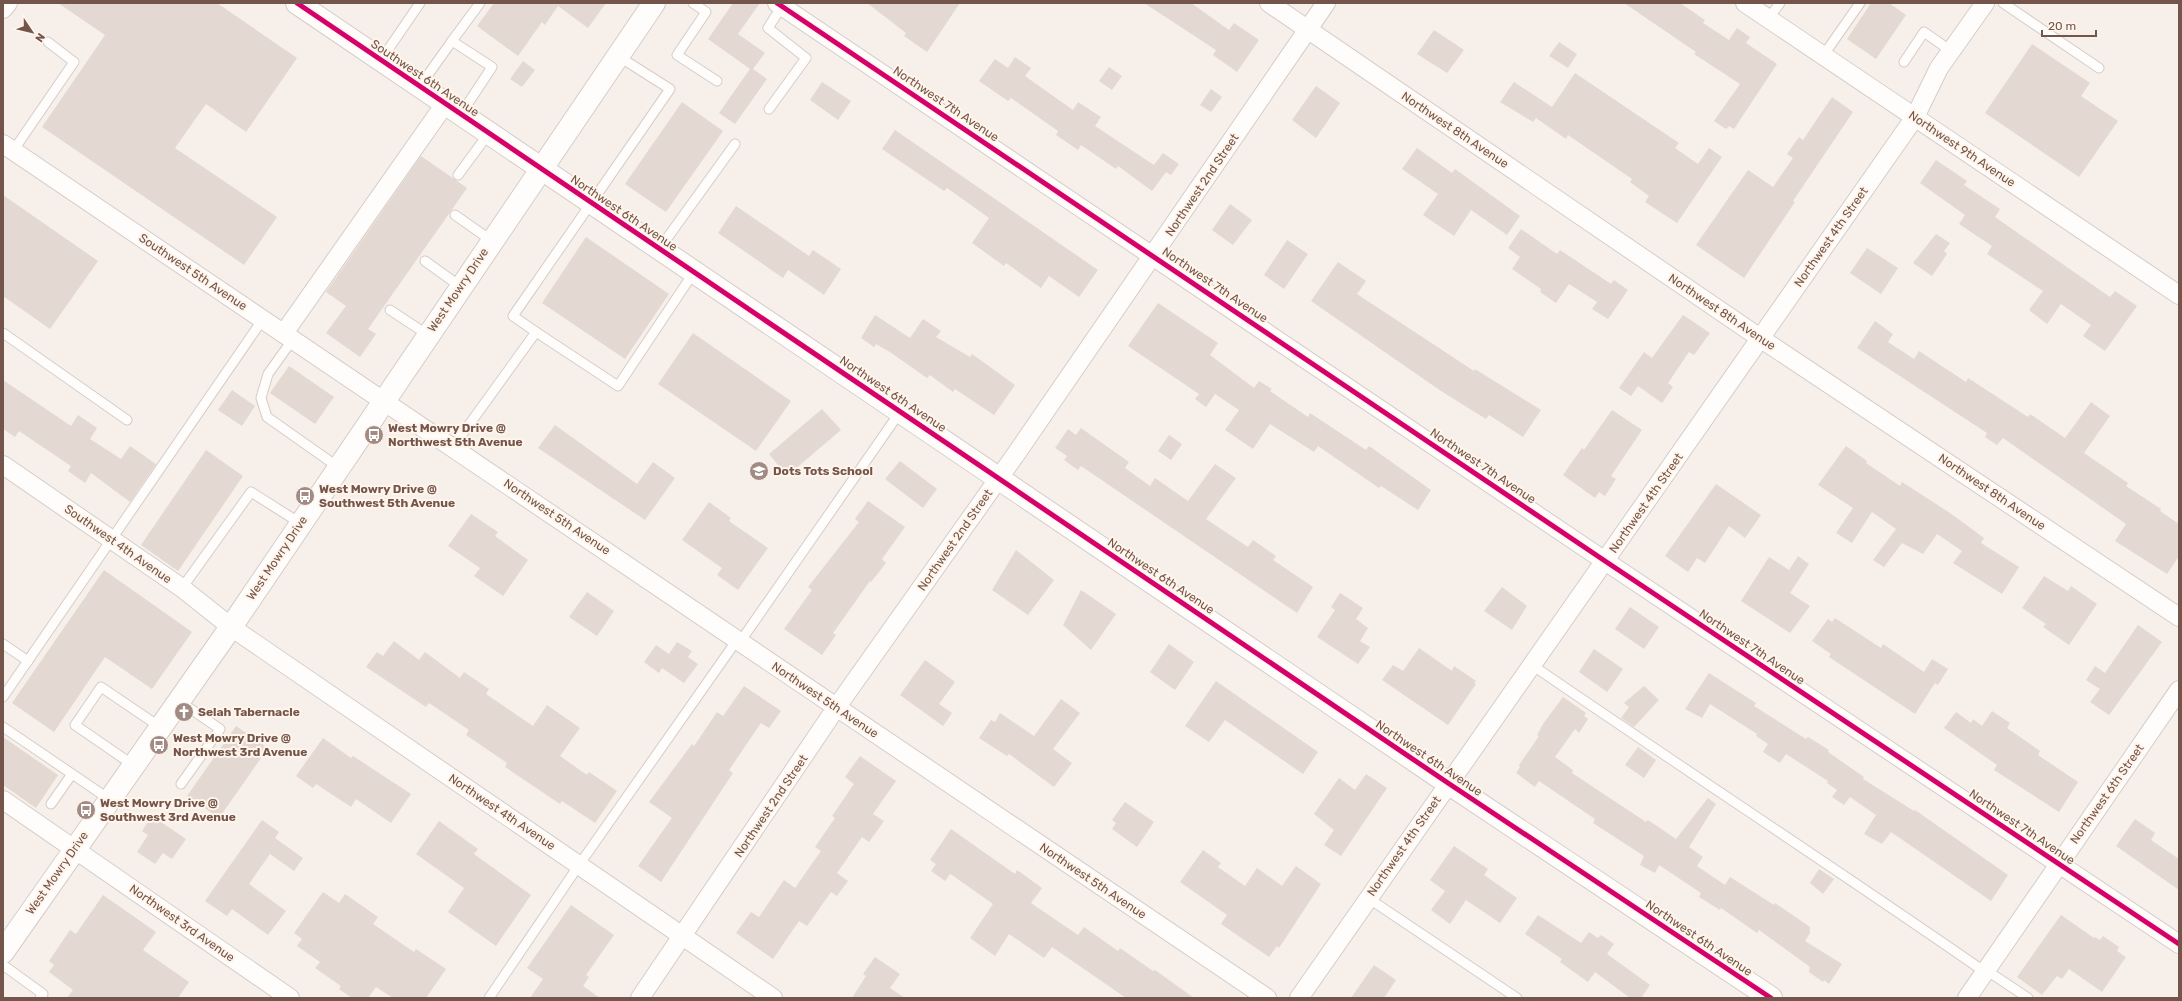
<svg xmlns="http://www.w3.org/2000/svg" width="2182" height="1001" viewBox="0 0 2182 1001" font-family="Rubik,sans-serif">
  <rect width="100%" height="100%" fill="#f7f0ea"/>
  <g fill="#e3d8d2">
    <polygon points="58,3 217,3 297,58 246,132 206,104 175,148 277,217 244,265 42,127 105,35"/>
    <polygon points="494,3 606,3 588,28 558,6 545,25 542,22 518,56 477,26"/>
    <polygon points="733,3 760,3 738,34 765,53 753,69 767,79 735,124 719,113 750,69 708,39"/>
    <polygon points="867,3 960,3 927,52 904,36 906,33"/>
    <polygon points="1144,3 1191,3 1229,30 1234,23 1259,40 1237,72 1213,55 1216,50"/>
    <polygon points="1624,3 1680,3 1705,20 1703,23 1729,40 1737,28 1750,37 1746,43 1777,64 1734,129 1729,126 1726,129 1714,121 1740,84 1694,54 1696,52"/>
    <polygon points="1871,3 1889,3 1906,15 1876,59 1847,39"/>
    <polygon points="1434,30 1464,50 1447,73 1417,54"/>
    <polygon points="1559,42 1577,54 1568,68 1549,56"/>
    <polygon points="2032,44 2090,83 2081,96 2118,121 2079,177 1985,113"/>
    <polygon points="1015,57 1031,68 1025,76 1073,110 1078,102 1101,117 1095,126 1154,165 1163,153 1179,164 1171,175 1166,172 1152,191 1118,166 1116,169 1081,145 1078,150 1056,135 1058,131 1011,98 1008,101 979,81 995,59 1008,68"/>
    <polygon points="523,61 535,70 522,87 510,79"/>
    <polygon points="1109,67 1122,76 1112,90 1099,81"/>
    <polygon points="1575,73 1679,143 1675,148 1698,164 1709,148 1722,157 1677,223 1645,202 1649,196 1630,182 1632,179 1568,135 1566,139 1536,118 1533,122 1500,102 1514,82 1552,107"/>
    <polygon points="822,82 851,101 838,120 810,100"/>
    <polygon points="1316,86 1340,103 1316,138 1292,120"/>
    <polygon points="1211,89 1222,97 1211,112 1200,105"/>
    <polygon points="1832,97 1853,112 1793,201 1795,202 1744,278 1696,245 1748,170 1773,187 1793,158 1787,154 1799,137 1803,140"/>
    <polygon points="682,102 723,131 666,212 625,184"/>
    <polygon points="895,130 1098,270 1079,297 1049,276 1041,288 1006,263 1004,266 972,243 989,218 947,188 944,191 882,149"/>
    <polygon points="1417,148 1452,173 1455,169 1520,216 1507,235 1471,210 1454,236 1423,215 1438,194 1402,169"/>
    <polygon points="421,156 467,188 368,329 376,334 360,357 326,333 346,306 326,292"/>
    <polygon points="1936,160 1967,181 1964,185 2000,209 1995,217 2110,297 2115,291 2137,306 2105,351 2083,336 2091,325 2061,304 2047,324 2029,310 2043,291 1987,254 1992,246 1959,224 1965,215 1920,183"/>
    <polygon points="3,195 98,261 50,329 3,296"/>
    <polygon points="1230,204 1252,220 1233,245 1212,230"/>
    <polygon points="736,206 809,256 813,250 841,269 824,295 788,270 783,278 718,233"/>
    <polygon points="1521,229 1557,254 1560,250 1611,284 1614,280 1628,290 1608,319 1592,309 1597,302 1569,284 1556,303 1540,292 1541,289 1512,269 1520,257 1508,248"/>
    <polygon points="1936,234 1950,243 1944,251 1947,254 1932,276 1913,263"/>
    <polygon points="586,237 669,294 625,359 542,303"/>
    <polygon points="1287,240 1308,254 1284,289 1264,275"/>
    <polygon points="1867,248 1898,268 1881,294 1850,273"/>
    <polygon points="1338,262 1366,281 1357,294 1474,371 1475,369 1541,410 1523,437 1489,415 1486,419 1441,391 1311,301"/>
    <polygon points="1158,303 1218,343 1210,355 1254,388 1259,381 1272,389 1270,391 1308,417 1310,413 1366,450 1369,446 1431,490 1418,510 1381,486 1379,488 1318,446 1314,452 1270,424 1253,449 1225,430 1239,410 1215,394 1206,407 1195,399 1199,394 1128,346"/>
    <polygon points="875,315 910,338 923,319 941,331 936,337 970,357 972,354 1015,385 994,415 955,389 953,392 930,375 927,378 890,352 876,344 874,347 861,338"/>
    <polygon points="1683,315 1710,333 1694,355 1689,352 1668,383 1673,387 1662,403 1638,386 1631,396 1619,388 1644,352 1652,358"/>
    <polygon points="1875,321 1893,334 1888,342 1914,359 1919,351 1966,382 1968,378 2028,417 2030,414 2065,438 2091,402 2110,416 2084,453 2128,483 2126,486 2161,509 2160,511 2179,524 2179,556 2167,574 2115,541 2126,524 2003,438 1997,445 1985,437 1987,433 1857,348"/>
    <polygon points="693,333 791,401 756,451 658,384"/>
    <polygon points="289,366 334,397 315,424 270,393"/>
    <polygon points="3,380 71,426 78,415 97,428 90,439 121,459 130,446 156,464 130,502 91,473 85,483 68,471 71,466 19,431 15,437 3,429"/>
    <polygon points="232,390 255,406 242,426 218,410"/>
    <polygon points="822,409 841,430 787,476 769,454"/>
    <polygon points="1612,410 1642,430 1611,476 1616,479 1605,496 1599,492 1595,498 1563,475 1582,448 1584,450"/>
    <polygon points="555,425 637,484 653,462 675,478 645,520 538,448"/>
    <polygon points="1081,428 1129,462 1125,468 1150,486 1155,478 1188,501 1215,464 1236,478 1206,519 1248,547 1253,540 1276,556 1273,560 1313,587 1297,613 1081,466 1078,470 1064,460 1067,456 1055,448 1068,429 1076,435"/>
    <polygon points="1169,435 1182,444 1171,460 1158,451"/>
    <polygon points="1846,446 1867,461 1866,463 1900,486 1902,482 1950,513 1984,538 1981,543 2019,567 2002,594 1953,563 1962,551 1937,534 1923,554 1902,543 1884,567 1873,560 1896,529 1872,512 1852,543 1836,533 1853,508 1818,485"/>
    <polygon points="206,450 243,476 178,571 141,545"/>
    <polygon points="900,461 937,489 923,508 885,479"/>
    <polygon points="1716,484 1761,515 1745,538 1729,526 1705,563 1697,558 1688,572 1665,556"/>
    <polygon points="868,501 905,527 882,559 886,563 871,582 870,581 833,633 836,635 822,655 784,629 812,590 808,587 859,522 855,519"/>
    <polygon points="709,502 731,518 729,521 768,548 738,590 717,575 722,568 682,540"/>
    <polygon points="471,514 498,532 495,536 528,560 503,596 474,576 480,568 448,546"/>
    <polygon points="1016,550 1054,580 1028,615 992,590"/>
    <polygon points="1798,556 1809,564 1790,593 1810,606 1790,633 1741,601 1769,557 1789,570"/>
    <polygon points="104,570 192,632 152,689 105,657 54,732 12,703"/>
    <polygon points="2044,576 2068,591 2071,586 2097,604 2069,645 2043,627 2046,624 2022,608"/>
    <polygon points="1502,587 1527,606 1512,630 1484,611"/>
    <polygon points="1081,590 1116,614 1091,650 1063,625"/>
    <polygon points="587,592 614,611 597,636 569,617"/>
    <polygon points="1340,593 1363,608 1356,619 1368,628 1360,641 1370,647 1358,664 1317,637 1335,610 1331,607"/>
    <polygon points="1630,607 1659,627 1644,649 1615,629"/>
    <polygon points="1835,618 1881,648 1883,644 1924,672 1932,659 1948,669 1938,685 1935,683 1915,714 1829,657 1831,654 1812,641 1828,619 1832,622"/>
    <polygon points="2138,625 2162,642 2109,715 2090,702 2100,689 2086,680 2095,666 2105,673"/>
    <polygon points="394,641 419,660 425,652 460,678 464,672 489,689 486,694 533,726 547,705 580,728 560,756 587,775 589,772 617,791 595,823 562,801 560,804 505,767 507,763 466,735 469,730 429,703 426,707 366,667 377,652 383,656"/>
    <polygon points="677,642 692,651 688,657 698,664 684,683 662,668 659,673 644,662 656,645 669,654"/>
    <polygon points="1169,644 1194,662 1175,690 1150,672"/>
    <polygon points="1419,648 1452,671 1454,666 1476,681 1474,683 1476,684 1448,725 1382,680 1393,665 1403,671"/>
    <polygon points="1594,649 1623,669 1607,692 1579,672"/>
    <polygon points="925,660 955,682 939,704 952,713 943,726 900,695"/>
    <polygon points="1709,673 1756,703 1754,706 1806,739 1808,737 1829,750 1828,752 1864,777 1863,779 1914,811 1915,810 2008,875 1991,901 1891,832 1882,844 1864,834 1876,815 1850,797 1844,805 1832,797 1837,790 1827,783 1828,781 1786,754 1780,763 1763,752 1768,744 1756,736 1757,734 1710,704 1702,718 1685,709"/>
    <polygon points="1216,681 1318,752 1303,774 1225,720 1209,742 1185,726"/>
    <polygon points="744,686 781,711 769,728 761,723 729,770 733,773 661,882 638,866 672,818 649,802 692,744 694,746 717,712 723,716"/>
    <polygon points="1644,686 1659,700 1634,727 1621,718 1629,707 1624,703"/>
    <polygon points="1563,697 1586,713 1584,716 1588,719 1579,733 1575,729 1555,757 1573,770 1572,773 1646,822 1648,820 1676,839 1708,798 1716,804 1689,847 1703,857 1697,866 1725,885 1730,877 1774,905 1775,903 1810,927 1810,933 1805,941 1842,964 1829,984 1824,980 1823,982 1809,972 1810,967 1759,930 1757,933 1721,908 1720,910 1699,897 1701,893 1659,865 1655,873 1640,865 1644,856 1593,823 1595,819 1539,781 1535,787 1516,773 1520,767 1519,765 1539,736 1537,735 1543,724"/>
    <polygon points="1061,699 1080,713 1053,749 1072,763 1054,787 1009,754 1007,756 979,738 991,720 995,722 1000,713 1034,736"/>
    <polygon points="1992,711 2010,723 2007,728 2040,751 2038,755 2078,782 2059,812 1994,770 1997,765 1944,728 1956,712 1971,723 1973,719 1982,726"/>
    <polygon points="236,726 268,748 219,818 187,796"/>
    <polygon points="3,737 58,775 36,808 3,785"/>
    <polygon points="323,738 351,758 353,756 411,794 391,823 356,799 351,807 316,784 313,788 296,776"/>
    <polygon points="1638,747 1656,760 1644,778 1625,765"/>
    <polygon points="860,756 896,781 873,814 884,821 869,842 862,837 837,873 848,881 837,896 831,892 807,926 799,921 773,959 736,933 751,912 759,917 784,880 795,888 821,851 815,847 835,818 832,816 854,784 845,777"/>
    <polygon points="1366,774 1387,788 1341,856 1324,845 1334,830 1314,814 1339,778 1355,790"/>
    <polygon points="1125,802 1154,822 1137,847 1112,829 1116,823 1112,820"/>
    <polygon points="152,816 186,839 172,859 163,853 155,864 137,852 148,835 142,831"/>
    <polygon points="2135,819 2155,833 2151,840 2179,859 2179,890 2116,846"/>
    <polygon points="262,820 279,832 275,838 303,858 294,871 270,854 249,884 286,911 268,935 232,909 227,916 205,901"/>
    <polygon points="439,821 478,849 474,854 531,895 496,946 448,912 464,888 416,854"/>
    <polygon points="951,829 1015,874 1017,870 1042,888 1031,903 1078,935 1084,927 1118,951 1120,948 1153,971 1155,970 1194,998 1126,998 1052,947 1044,958 1009,934 995,956 970,938 993,904 952,875 950,874 945,881 931,871 936,864 930,860"/>
    <polygon points="1454,846 1488,869 1484,875 1517,898 1500,923 1466,900 1450,924 1431,910 1445,891 1430,880"/>
    <polygon points="1203,850 1221,863 1218,867 1245,886 1257,868 1282,886 1296,866 1321,884 1279,948 1277,946 1269,957 1221,924 1227,915 1180,882"/>
    <polygon points="1819,869 1834,879 1823,894 1810,883"/>
    <polygon points="323,892 339,903 345,894 378,917 373,924 414,952 416,949 446,969 426,998 393,998 376,987 368,998 352,998 339,989 341,986 315,968 320,962 297,946 302,939 294,933"/>
    <polygon points="103,895 156,932 143,950 189,982 178,998 67,998 73,990 49,972 54,965 49,961 70,930 76,934"/>
    <polygon points="571,905 614,935 586,975 589,977 583,986 600,998 530,998 543,979 527,968"/>
    <polygon points="1538,915 1581,943 1589,932 1598,938 1601,935 1614,944 1607,954 1650,985 1641,998 1630,998 1595,972 1588,982 1560,962 1562,959 1525,934"/>
    <polygon points="2061,915 2094,938 2095,937 2100,940 2103,936 2119,947 2117,951 2126,957 2102,992 2069,969 2062,979 2057,976 2042,995 2017,977"/>
    <polygon points="875,957 900,974 890,988 905,998 852,998 866,976 863,974"/>
    <polygon points="1374,965 1396,980 1384,998 1351,998"/>
  </g>
  <g fill="none" stroke-linecap="round" stroke-linejoin="round">
    <g stroke="#d6ccc7" stroke-width="11">
      <g id="service">
        <polyline points="693,3 706,12 677,55 717,81"/>
        <polyline points="2003,3 2099,68"/>
        <polyline points="1768,19 1780,3"/>
        <polyline points="1823,56 1860,3"/>
        <polyline points="381,60 420,3"/>
        <polyline points="1904,62 1924,32 1951,51"/>
        <polyline points="420,86 452,41"/>
        <polyline points="769,109 806,58 768,28 782,6"/>
        <polyline points="461,114 492,67 452,41 480,3"/>
        <polyline points="13,151 74,62 48,42"/>
        <polyline points="458,175 489,133"/>
        <polyline points="455,215 492,241"/>
        <polyline points="660,248 735,144"/>
        <polyline points="425,261 461,287"/>
        <polyline points="390,310 428,335"/>
        <polyline points="536,332 618,386 694,272"/>
        <polyline points="3,333 127,420"/>
        <polyline points="293,339 268,374 261,398 267,417 338,467"/>
        <polyline points="453,447 536,332 513,316 670,89 618,56"/>
        <polyline points="182,588 251,492 300,523"/>
        <polyline points="740,642 900,412"/>
        <polyline points="3,644 28,661"/>
        <path d="M1532 665C1682 768 1835 868 1985 972"/>
        <polyline points="3,697 263,319"/>
        <polyline points="179,701 220,729 181,784"/>
        <polyline points="3,727 109,799"/>
        <polyline points="133,765 75,725 101,687 160,727"/>
        <polyline points="51,804 72,774"/>
        <polyline points="1368,898 1517,998"/>
        <polyline points="3,965 43,994 40,998"/>
        <polyline points="1986,970 2028,998"/>
        <polyline points="489,998 579,865 737,640"/>
      </g>
    </g>
    <g stroke="#d6ccc7" stroke-width="20">
      <g id="minor">
        <polyline points="777,3 1605,561 2179,944"/>
        <polyline points="1269,3 1760,338 2179,617"/>
        <polyline points="1745,3 2179,295"/>
        <polyline points="3,9 8,3"/>
        <polyline points="3,144 1267,998"/>
        <polyline points="284,333 445,104"/>
        <polyline points="3,465 182,588 231,627 773,998"/>
        <polyline points="3,800 290,998"/>
        <polyline points="640,998 836,708 1016,454 1326,3"/>
        <polyline points="1299,998 1915,117 1939,68 1985,3"/>
        <polyline points="1967,998 2179,690"/>
      </g>
    </g>
    <g stroke="#d6ccc7" stroke-width="24">
      <g id="tertiary">
        <polyline points="297,3 1448,783 1771,998"/>
        <polyline points="3,952 231,627 654,3"/>
      </g>
    </g>
    <use href="#service" stroke="#fefdfc" stroke-width="9"/>
    <use href="#minor" stroke="#fefdfc" stroke-width="18"/>
    <use href="#tertiary" stroke="#fefdfc" stroke-width="22"/>
    <g stroke="#fff5eb" stroke-width="8">
      <g id="cycleway">
        <polyline points="297,3 1448,783 1771,998"/>
        <polyline points="777,3 1605,561 2179,944"/>
      </g>
    </g>
    <use href="#cycleway" stroke="#d6006c" stroke-width="5"/>
  </g>
  <defs>
    <g id="bus-disc" transform="scale(1)"><circle r="9.5" fill="#a28b83" stroke="#fff5eb"/><path d="M-5-6H5V4H4V6H2V4H-2V6H-4V4H-5ZM-3.5-4V0h7V-4ZM-3.5 1.2v1.5H-2V1.2ZM2 1.2v1.5H3.5V1.2Z" fill="#fff"/></g>
    <g id="school-disc" transform="scale(1)"><circle r="9.5" fill="#a28b83" stroke="#fff5eb"/><path d="M0-5L7-2L0 1L-7-2ZM-4 1L0 2.5L4 1V4Q0 6-4 4Z" fill="#fff"/></g>
    <g id="church-disc" transform="scale(1)"><circle r="9.5" fill="#a28b83" stroke="#fff5eb"/><path d="M-1.2-6h2.4v3.5h3.3v2.4h-3.3V6h-2.4V-.1h-3.3v-2.4h3.3Z" fill="#fff"/></g>
  </defs>
  <g fill-rule="evenodd">
    <use href="#bus-disc" x="374" y="435"/>
    <use href="#school-disc" x="759" y="471"/>
    <use href="#bus-disc" x="305" y="496"/>
    <use href="#church-disc" x="184" y="712"/>
    <use href="#bus-disc" x="159" y="745"/>
    <use href="#bus-disc" x="86" y="810"/>
  </g>
  <g text-anchor="middle" dominant-baseline="central" stroke-width="4" stroke-linejoin="round" paint-order="stroke">
    <g font-size="12" fill="#74554b" stroke="#fff5eb">
      <text transform="translate(425 78) rotate(34)">Southwest 6th Avenue</text>
      <text transform="translate(946 104) rotate(34)">Northwest 7th Avenue</text>
      <text transform="translate(1455 130) rotate(34)">Northwest 8th Avenue</text>
      <text transform="translate(1962 149) rotate(34)">Northwest 9th Avenue</text>
      <text transform="translate(1202 185) rotate(-56)">Northwest 2nd Street</text>
      <text transform="translate(624 213) rotate(34)">Northwest 6th Avenue</text>
      <text transform="translate(1831 237) rotate(-55)">Northwest 4th Street</text>
      <text transform="translate(193 272) rotate(34)">Southwest 5th Avenue</text>
      <text transform="translate(1215 285) rotate(34)">Northwest 7th Avenue</text>
      <text transform="translate(458 290) rotate(-56)">West Mowry Drive</text>
      <text transform="translate(1722 312) rotate(34)">Northwest 8th Avenue</text>
      <text transform="translate(893 394) rotate(34)">Northwest 6th Avenue</text>
      <text transform="translate(1483 466) rotate(34)">Northwest 7th Avenue</text>
      <text transform="translate(1992 492) rotate(34)">Northwest 8th Avenue</text>
      <text transform="translate(1646 503) rotate(-55)">Northwest 4th Street</text>
      <text transform="translate(557 517) rotate(34)">Northwest 5th Avenue</text>
      <text transform="translate(955 540) rotate(-55)">Northwest 2nd Street</text>
      <text transform="translate(118 544) rotate(35)">Southwest 4th Avenue</text>
      <text transform="translate(277 558) rotate(-56)">West Mowry Drive</text>
      <text transform="translate(1161 576) rotate(34)">Northwest 6th Avenue</text>
      <text transform="translate(1752 647) rotate(34)">Northwest 7th Avenue</text>
      <text transform="translate(825 700) rotate(34)">Northwest 5th Avenue</text>
      <text transform="translate(1429 758) rotate(34)">Northwest 6th Avenue</text>
      <text transform="translate(2107 794) rotate(-55)">Northwest 6th Street</text>
      <text transform="translate(771 806) rotate(-56)">Northwest 2nd Street</text>
      <text transform="translate(502 812) rotate(34)">Northwest 4th Avenue</text>
      <text transform="translate(2022 827) rotate(34)">Northwest 7th Avenue</text>
      <text transform="translate(1404 846) rotate(-55)">Northwest 4th Street</text>
      <text transform="translate(57 873) rotate(-55)">West Mowry Drive</text>
      <text transform="translate(1093 881) rotate(34)">Northwest 5th Avenue</text>
      <text transform="translate(182 923) rotate(35)">Northwest 3rd Avenue</text>
      <text transform="translate(1699 938) rotate(34)">Northwest 6th Avenue</text>
    </g>
    <g font-size="12" font-weight="bold" fill="#74554b" stroke="#fff5eb" text-anchor="start">
      <text x="388" y="428">West Mowry Drive @<tspan x="388" dy="14">Northwest 5th Avenue</tspan></text>
      <text x="773" y="471">Dots Tots School</text>
      <text x="319" y="489">West Mowry Drive @<tspan x="319" dy="14">Southwest 5th Avenue</tspan></text>
      <text x="198" y="712">Selah Tabernacle</text>
      <text x="173" y="738">West Mowry Drive @<tspan x="173" dy="14">Northwest 3rd Avenue</tspan></text>
      <text x="100" y="803">West Mowry Drive @<tspan x="100" dy="14">Southwest 3rd Avenue</tspan></text>
    </g>
  </g>
  <rect width="2182" height="1001" fill="none" stroke="#74554b" stroke-width="8"/>
  <g transform="translate(32 32) rotate(125)" stroke="#fff5eb" stroke-width="3" paint-order="stroke">
  <path d="M0-3L7 15L0 10L-7 15Z" fill="#74554b"/>
  <text y="-6" font-size="11" font-weight="bold" text-anchor="middle" fill="#74554b">N</text>
  </g>
  <path d="M2042 30v6h54v-6" fill="none" stroke="#74554b" stroke-width="2"/>
  <text x="2048" y="30" font-size="12" fill="#74554b" stroke="#fff5eb" stroke-width="3" paint-order="stroke">20 m</text>
</svg>
